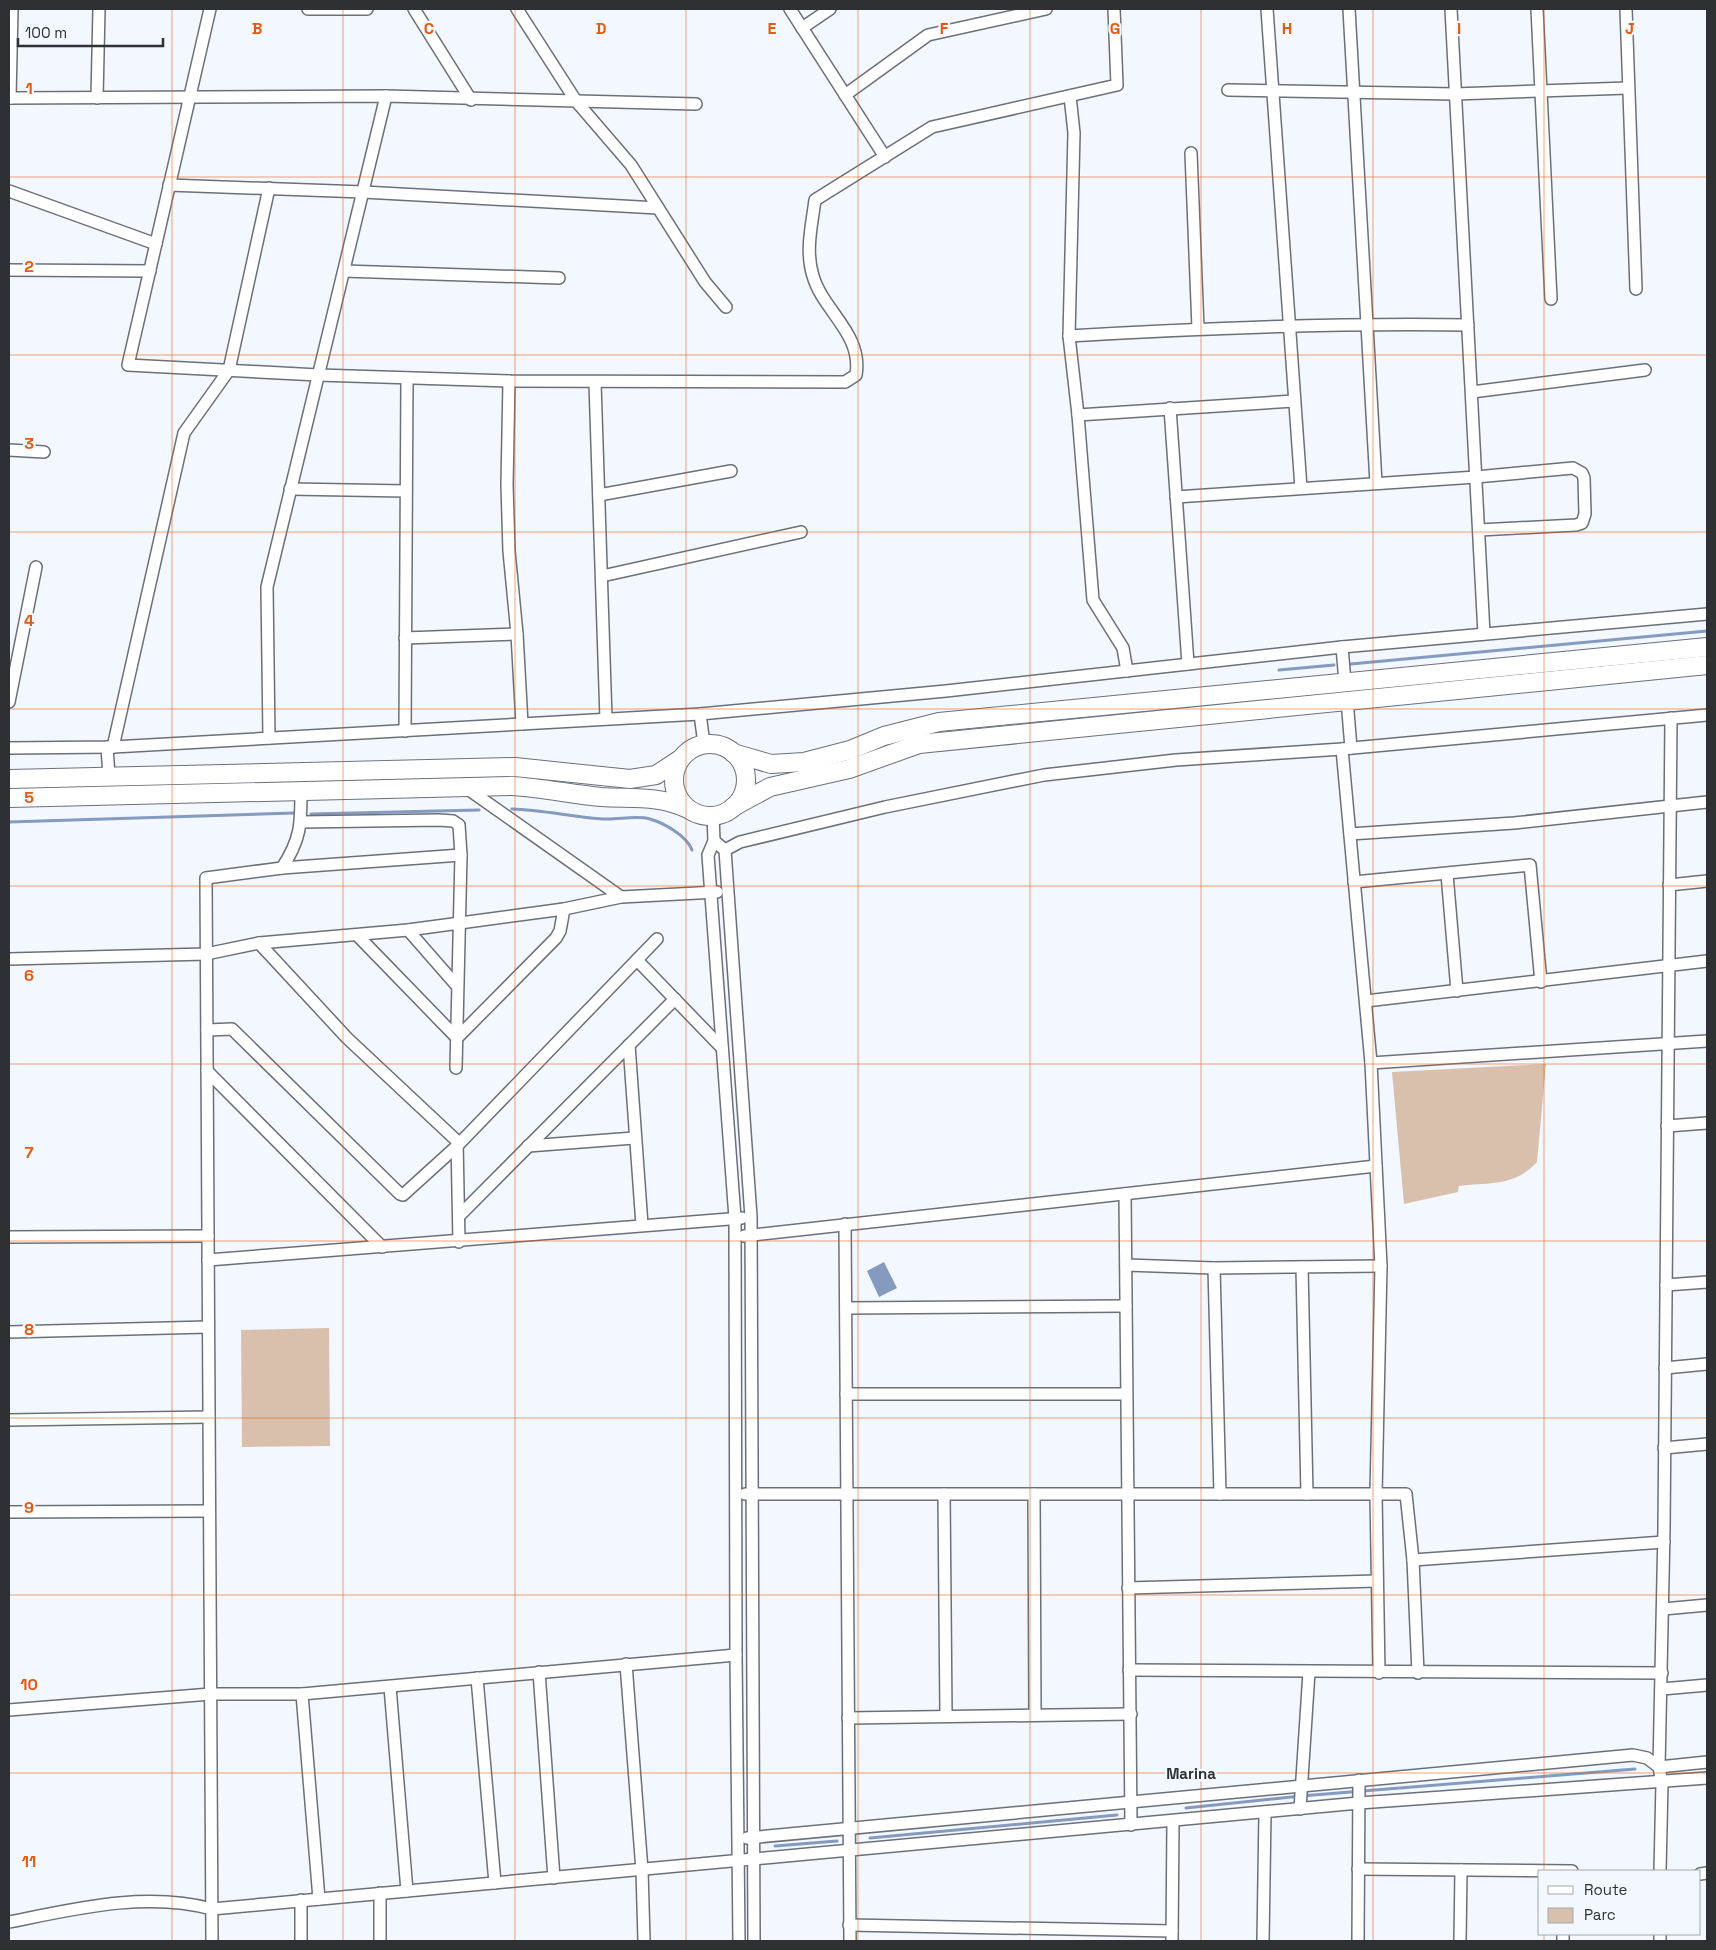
<svg xmlns="http://www.w3.org/2000/svg" width="1716" height="1950" viewBox="0 0 1716 1950" font-family="'Space Grotesk',sans-serif">
  <rect width="100%" height="100%" fill="#f3f7ff"/>
  <g fill="#d8c0ad">
    <path d="M1546 1064 1537 1162C1514 1187 1490 1182 1459 1186L1458 1192 1404 1204 1392 1072Z"/>
    <polygon points="329,1328 330,1446 242,1447 241,1330"/>
  </g>
  <polygon fill="#859abf" points="884,1262 897,1288 879,1297 867,1271"/>
  <g fill="none" stroke-linecap="round" stroke-linejoin="round">
    <g stroke="#859abf" stroke-width="3">
      <polyline points="1351,664 1707,631"/>
      <polyline points="1279,670 1334,665"/>
      <path d="M512 809C543 810 573 817 604 819 618 820 636 815 650 819 664 823 687 836 692 850"/>
      <polyline points="311,814 479,810"/>
      <polyline points="9,822 295,813"/>
      <polyline points="1186,1808 1301,1796 1635,1769"/>
      <polyline points="870,1838 1117,1815"/>
      <polyline points="775,1846 837,1841"/>
    </g>
    <g stroke="#6b7078" stroke-width="14">
      <g id="minor">
        <path d="M210 9 128 365 318 375 509 381 845 382 856 375C863 334 823 311 813 276 805 251 812 224 815 200L932 127 1117 85 1114 9"/>
        <polyline points="308,9 367,9"/>
        <polyline points="414,9 471,100"/>
        <polyline points="517,9 576,101 631,165 705,282 726,307"/>
        <polyline points="790,9 885,157"/>
        <polyline points="1267,9 1301,488"/>
        <polyline points="1349,9 1376,483"/>
        <polyline points="1451,9 1484,634"/>
        <polyline points="1537,9 1551,299"/>
        <polyline points="1626,9 1636,289"/>
        <polyline points="802,28 830,9"/>
        <polyline points="1228,90 1455,94 1628,88"/>
        <polyline points="845,95 928,35 1046,9"/>
        <polyline points="1070,96 1074,133 1069,336 1078,415 1093,600 1123,648 1127,671"/>
        <polyline points="9,98 386,96 696,104"/>
        <polyline points="10,98 12,9"/>
        <polyline points="97,98 99,9"/>
        <polyline points="1191,153 1198,328"/>
        <polyline points="169,185 363,192 658,208"/>
        <polyline points="9,191 156,244"/>
        <polyline points="9,270 150,271"/>
        <polyline points="344,271 559,278"/>
        <path d="M1069 336C1202 328 1335 323 1468 325"/>
        <polyline points="509,381 507,485 509,551 517,634 522,724"/>
        <polyline points="595,383 606,719"/>
        <polyline points="1472,392 1645,370"/>
        <polyline points="1170,408 1188,664"/>
        <polyline points="1078,415 1294,401"/>
        <polyline points="9,450 44,452"/>
        <polyline points="290,489 406,491"/>
        <polyline points="599,495 731,471"/>
        <polyline points="1176,497 1476,477 1573,468 1582,473 1584,478 1585,514 1582,523 1576,525 1479,530"/>
        <polyline points="602,576 801,532"/>
        <polyline points="405,638 517,634"/>
        <polyline points="1342,647 1345,682"/>
        <polyline points="1347,700 1351,748"/>
        <polyline points="9,702 36,567"/>
        <polyline points="700,714 704,744"/>
        <polyline points="405,731 407,378"/>
        <polyline points="269,738 267,587 386,96"/>
        <polyline points="107,747 109,776"/>
        <polyline points="113,747 184,433 229,370 269,188"/>
        <polyline points="9,748 113,747 700,714 946,691 1342,647 1707,614"/>
        <polyline points="1342,749 1371,1063 1381,1266 1376,1494 1379,1673"/>
        <polyline points="465,787 621,897"/>
        <polyline points="713,815 714,841 708,855 735,1218 736,1655 739,1941"/>
        <polyline points="301,822 439,820 453,821 459,825 461,855 456,1068"/>
        <polyline points="1350,834 1514,823 1707,802"/>
        <polyline points="714,841 725,850 751,1217 754,1941"/>
        <polyline points="725,850 740,842 885,807 1044,775 1176,760 1342,749 1707,715"/>
        <path d="M282 868C301 839 301 824 301 791"/>
        <polyline points="1447,874 1457,991"/>
        <polyline points="1354,882 1530,865 1541,982"/>
        <polyline points="1669,885 1707,881"/>
        <polyline points="408,930 457,986"/>
        <polyline points="357,935 457,1038 556,938 560,931 564,909"/>
        <polyline points="259,943 347,1038 457,1141 459,1242"/>
        <polyline points="9,959 206,954 259,943 408,930 564,909 621,897 717,892"/>
        <polyline points="637,960 722,1048"/>
        <polyline points="1366,1001 1707,961"/>
        <polyline points="207,1030 232,1029 400,1194 403,1195 457,1146 657,939"/>
        <polyline points="629,1045 642,1225"/>
        <polyline points="1371,1063 1707,1041"/>
        <polyline points="207,1071 382,1247"/>
        <polyline points="1667,1126 1707,1123"/>
        <polyline points="528,1146 634,1138"/>
        <polyline points="1125,1194 1131,1825"/>
        <polyline points="459,1216 675,999"/>
        <polyline points="845,1224 850,1941"/>
        <polyline points="744,1236 1376,1166"/>
        <polyline points="9,1237 208,1236"/>
        <polyline points="208,1260 742,1218"/>
        <polyline points="1126,1265 1214,1268 1381,1266"/>
        <polyline points="1302,1267 1307,1494"/>
        <polyline points="1214,1268 1220,1494"/>
        <polyline points="1666,1285 1707,1282"/>
        <polyline points="846,1308 1126,1306"/>
        <polyline points="9,1332 208,1327"/>
        <polyline points="1665,1368 1707,1364"/>
        <polyline points="846,1394 1126,1394"/>
        <polyline points="9,1420 209,1417"/>
        <polyline points="1664,1448 1707,1444"/>
        <polyline points="745,1494 1406,1494 1413,1560 1418,1673"/>
        <polyline points="944,1494 946,1715"/>
        <polyline points="1034,1494 1035,1714"/>
        <polyline points="9,1512 209,1511"/>
        <polyline points="1413,1560 1664,1542"/>
        <polyline points="1128,1588 1376,1581"/>
        <polyline points="1663,1609 1707,1605"/>
        <polyline points="626,1664 642,1870 644,1941"/>
        <polyline points="1129,1670 1662,1673"/>
        <polyline points="539,1672 554,1878"/>
        <polyline points="477,1678 495,1883"/>
        <polyline points="390,1687 407,1891"/>
        <polyline points="1662,1689 1707,1685"/>
        <polyline points="302,1694 319,1899"/>
        <polyline points="9,1710 211,1694 302,1694 736,1655"/>
        <polyline points="848,1718 1131,1714"/>
        <polyline points="1300,1809 1309,1672"/>
        <polyline points="747,1838 1633,1755 1647,1758 1659,1767 1707,1762"/>
        <polyline points="1358,1869 1572,1871"/>
        <polyline points="1660,1871 1662,1783 1659,1767 1664,1529 1671,718"/>
        <polyline points="1700,1874 1707,1873"/>
        <polyline points="380,1893 380,1941"/>
        <polyline points="301,1900 301,1941"/>
        <path d="M9 1922C74 1909 146 1891 212 1909L1359 1803 1707 1778"/>
        <polyline points="849,1925 1172,1931"/>
        <polyline points="212,1941 206,878 282,868 461,855"/>
        <polyline points="1172,1941 1173,1821"/>
        <polyline points="1263,1941 1265,1812"/>
        <polyline points="1358,1941 1359,1780"/>
        <polyline points="1460,1941 1461,1870"/>
        <polyline points="1563,1941 1563,1934"/>
        <polyline points="1660,1941 1660,1934"/>
      </g>
    </g>
    <g stroke="#6b7078" stroke-width="20">
      <g id="highway">
        <circle cx="710" cy="780" r="36"/>
        <polyline points="733,753 771,764 804,762 850,750 884,736 939,722 1707,647"/>
        <polyline points="9,779 515,767 630,779 656,775 679,760"/>
        <path d="M9 798 512 786C542 788 571 794 601 797 632 799 659 795 688 809"/>
        <polyline points="733,807 770,787 849,769 919,744 1707,665"/>
      </g>
    </g>
    <use href="#minor" stroke="#fff" stroke-width="11"/>
    <use href="#highway" stroke="#fff" stroke-width="18"/>
  </g>
  <path fill="none" stroke="#e8590c" stroke-width="1" stroke-opacity="0.55" d="M172 9V1941M343 9V1941M515 9V1941M686 9V1941M858 9V1941M1030 9V1941M1201 9V1941M1373 9V1941M1544 9V1871M9 177H1707M9 355H1707M9 532H1707M9 709H1707M9 886H1707M9 1064H1707M9 1241H1707M9 1418H1707M9 1595H1707M9 1773H1707M1544 1934V1941"/>
  <g text-anchor="middle" dominant-baseline="central" stroke-width="4.5" stroke-linejoin="round" paint-order="stroke">
    <g font-size="15" font-weight="bold" fill="#2c3037" stroke="#f3f7ff">
      <text x="1191" y="1773">Marina</text>
    </g>
  </g>
  <g font-size="16" text-anchor="middle" font-weight="bold" fill="#e8590c" stroke="#f3f7ff" stroke-width="4.5" stroke-linejoin="round" paint-order="stroke">
    <text x="257" y="34">B</text>
    <text x="429" y="34">C</text>
    <text x="601" y="34">D</text>
    <text x="772" y="34">E</text>
    <text x="944" y="34">F</text>
    <text x="1115" y="34">G</text>
    <text x="1287" y="34">H</text>
    <text x="1459" y="34">I</text>
    <text x="1630" y="34">J</text>
    <text x="29" y="94">1</text>
    <text x="29" y="272">2</text>
    <text x="29" y="449">3</text>
    <text x="29" y="626">4</text>
    <text x="29" y="803">5</text>
    <text x="29" y="981">6</text>
    <text x="29" y="1158">7</text>
    <text x="29" y="1335">8</text>
    <text x="29" y="1513">9</text>
    <text x="29" y="1690">10</text>
    <text x="29" y="1867">11</text>
  </g>
  <rect width="1716" height="1950" fill="none" stroke="#2e3033" stroke-width="20"/>
  <rect x="1538" y="1870" width="162" height="65" fill="#f3f7ff" stroke="#a4a7ad"/>
  <rect x="1548" y="1886" width="25" height="8" fill="#ffffff" stroke="#a4a7ad"/>
  <text x="1584" y="1895" font-size="15" fill="#2e3033">Route</text>
  <rect x="1548" y="1908" width="25" height="15" fill="#d8c0ad" stroke="#a4a7ad"/>
  <text x="1584" y="1920" font-size="15" fill="#2e3033">Parc</text>
  <path d="M18 38v8h145v-8" fill="none" stroke="#2e3033" stroke-width="2.5"/>
  <text x="25" y="38" font-size="15" fill="#2e3033" stroke="#f3f7ff" stroke-width="4" paint-order="stroke">100 m</text>
</svg>
